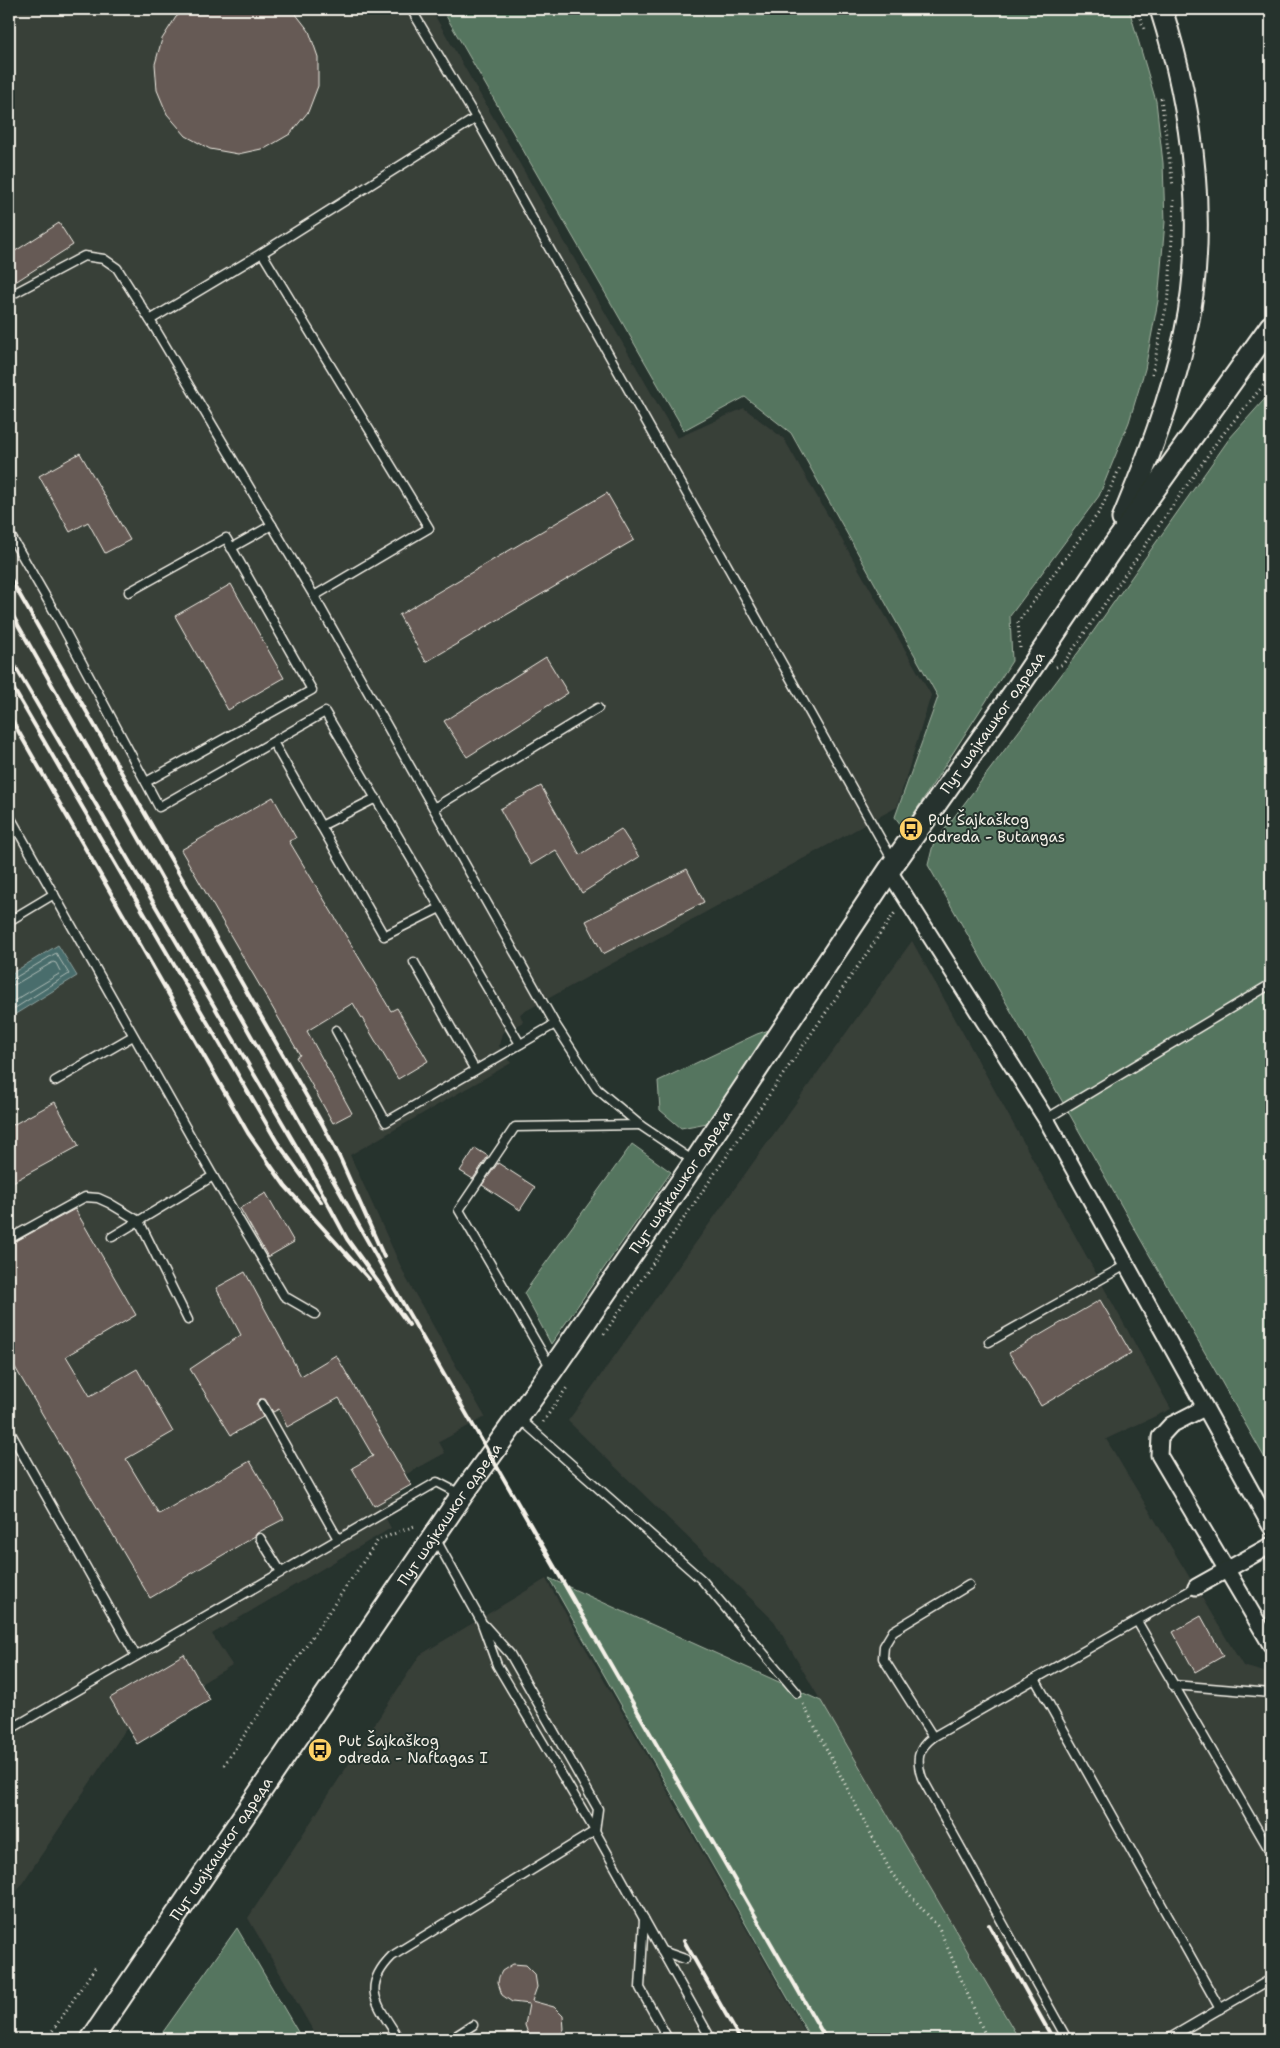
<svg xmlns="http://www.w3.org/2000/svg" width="1280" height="2048" viewBox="0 0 1280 2048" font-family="'Shantell Sans',sans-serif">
  <rect width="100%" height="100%" fill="#26332d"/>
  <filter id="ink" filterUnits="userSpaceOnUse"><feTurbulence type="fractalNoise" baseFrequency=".02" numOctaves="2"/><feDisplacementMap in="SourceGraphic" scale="10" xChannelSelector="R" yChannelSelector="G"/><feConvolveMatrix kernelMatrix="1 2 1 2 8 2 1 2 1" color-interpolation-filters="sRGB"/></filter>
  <g filter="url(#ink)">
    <g fill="#393f39">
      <polygon points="9,9 431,9 677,438 744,408 784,439 931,695 897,807 520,1014 523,1022 502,1033 499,1046 511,1063 350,1155 406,1278 485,1417 439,1442 445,1453 405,1475 411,1485 399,1492 407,1506 386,1519 391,1528 212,1634 232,1665 126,1729 9,1903"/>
      <polygon points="912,941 1171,1409 1106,1439 1243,1666 1271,1674 1271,2039 1019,2039 774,1621 568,1421"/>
      <polygon points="546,1579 809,2039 318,2039 248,1918 420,1655"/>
    </g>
    <g fill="#55755e" stroke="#a4b3a3">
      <polygon points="442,9 1129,9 1156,101 1163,163 1165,222 1158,301 1145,369 1129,422 1099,496 1010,616 1012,661 904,829 895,817 938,697 791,433 745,397 684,430"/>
      <polygon points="1271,392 1271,1469 928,865 933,845 1083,646 1229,439"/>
      <polygon points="769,1030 707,1123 681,1128 660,1110 658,1081 757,1034"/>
      <polygon points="632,1144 671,1172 551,1344 524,1293"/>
      <polygon points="549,1578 821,1701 1019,2039 811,2039"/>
      <polygon points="237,1928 302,2039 158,2039"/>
    </g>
    <polygon fill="#486d6c" stroke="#8da29e" points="58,945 77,976 9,1018 9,975"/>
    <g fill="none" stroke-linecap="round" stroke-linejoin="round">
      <g stroke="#afbcb6" stroke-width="1">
        <polyline points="9,979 13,979 56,953 69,974 9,1012"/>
        <polyline points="9,986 16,984 53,962 56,963 60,971 59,974 9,1004"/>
      </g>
    </g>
    <g fill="#665a54" stroke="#f4f1e8">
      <polygon points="186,9 292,9 309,31 318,57 318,86 308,112 290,134 266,148 238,154 210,149 186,136 167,114 157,90 155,64 162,39 176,17"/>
      <polygon points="59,223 73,245 9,286 9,255"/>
      <polygon points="80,453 130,540 105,553 88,522 70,532 39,476"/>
      <polygon points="607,493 634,540 426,662 399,615"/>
      <polygon points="231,584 284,678 228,710 175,616"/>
      <polygon points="546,657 568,693 467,757 444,721"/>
      <polygon points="541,786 580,855 621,829 639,857 582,893 556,850 531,865 500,809"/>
      <polygon points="273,797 296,838 289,841 391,1011 397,1008 428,1061 398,1079 353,1003 307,1031 352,1113 333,1123 296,1057 300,1055 181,850"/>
      <polygon points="687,869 704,902 603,954 586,921"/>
      <polygon points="55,1102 79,1146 9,1184 9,1127"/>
      <polygon points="475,1148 488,1156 473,1179 460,1171"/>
      <polygon points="498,1163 535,1187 520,1210 482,1185"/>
      <polygon points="266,1193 294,1242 268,1257 240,1208"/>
      <polygon points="75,1209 136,1315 66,1356 90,1396 137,1369 173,1432 126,1459 159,1514 250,1461 284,1519 257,1533 255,1536 150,1598 9,1357 9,1245"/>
      <polygon points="245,1272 301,1376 336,1355 411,1485 374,1506 352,1468 373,1456 339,1398 287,1427 279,1409 273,1412 265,1399 260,1399 256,1404 263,1417 231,1435 190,1369 241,1335 216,1288"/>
      <polygon points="1100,1300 1131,1353 1041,1406 1009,1353"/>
      <polygon points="1201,1616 1223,1656 1195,1672 1173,1632"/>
      <polygon points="184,1654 210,1700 137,1744 110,1698"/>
      <polygon points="513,1964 526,1965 535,1974 537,1987 532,2001 554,2007 563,2016 564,2029 558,2039 530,2039 525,2025 529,2004 512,2002 502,1995 498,1983 499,1977 502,1971"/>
    </g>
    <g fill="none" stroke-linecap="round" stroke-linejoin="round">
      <g stroke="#f4f1e8" stroke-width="11">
        <g id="lane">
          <polyline points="411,9 476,118 893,861"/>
          <polyline points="476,118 262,253 150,320 314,596 555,1024 597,1089 640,1125 695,1162"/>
          <polyline points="262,253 429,528 314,596"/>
          <polyline points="9,296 84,256 104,259 117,268 150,320"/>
          <polyline points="9,533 58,618 159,807 325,712 520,1044"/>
          <polyline points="231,548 272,525"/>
          <polyline points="129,592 226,538 312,690 146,782"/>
          <polyline points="273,742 384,936 440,908"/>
          <polyline points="434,808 598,708"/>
          <polyline points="9,815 213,1176 284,1296 315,1314"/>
          <polyline points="321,826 376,798"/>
          <polyline points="9,921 54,894"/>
          <polyline points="414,962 475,1070"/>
          <polyline points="336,1030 386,1122 555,1024"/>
          <polyline points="55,1081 133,1036"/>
          <polyline points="1046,1119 1271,984"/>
          <polyline points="112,1237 213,1176"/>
          <polyline points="9,1239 85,1197 98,1198 109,1203 139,1221 188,1320"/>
          <polyline points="989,1342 1126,1265"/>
          <polyline points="551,1368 459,1210 515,1127 640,1125"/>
          <polyline points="262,1404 338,1539"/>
          <polyline points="519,1418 702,1580 797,1693"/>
          <polyline points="9,1430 136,1656"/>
          <polyline points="260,1538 281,1572"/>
          <polyline points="435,1538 481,1621 497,1665 595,1831 711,2039"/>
          <polyline points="1137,1621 1271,1853"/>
          <polyline points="484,1625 510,1654 598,1809 595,1831"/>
          <polyline points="1035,1679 1220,2009"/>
          <polyline points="1173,1685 1271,1693"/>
          <polyline points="9,1730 437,1482 462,1495"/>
          <polyline points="933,1737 883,1658 884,1646 893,1631 969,1585"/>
          <polyline points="644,1919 640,1988 668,2039"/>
          <polyline points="662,1951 685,1959"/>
          <path d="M399 2039C379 2006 359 1989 392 1956L595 1831"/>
          <polyline points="451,2039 473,2025"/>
          <path d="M1067 2039 922 1778C916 1760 917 1749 933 1737L1196 1587"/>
          <polyline points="1168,2039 1271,1979"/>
        </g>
      </g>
      <g stroke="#f4f1e8" stroke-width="19">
        <g id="street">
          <polyline points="889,871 1046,1119 1271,1527"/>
          <polyline points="1204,1408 1171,1425 1160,1437 1159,1455 1271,1645"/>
          <polyline points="1196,1587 1271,1545"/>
        </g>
      </g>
      <g stroke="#f4f1e8" stroke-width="25">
        <g id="secondary">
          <path d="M1123 519C1148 459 1171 399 1185 335 1208 229 1194 112 1161 9"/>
          <path id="s1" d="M92 2039 462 1495 552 1370 695 1162 894 863 1021 683 1108 554 1271 326"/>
        </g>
      </g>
      <g stroke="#f4f1e8" stroke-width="3" stroke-dasharray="1 4" stroke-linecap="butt">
        <polyline points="1137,9 1145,32"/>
        <polyline points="1268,9 1271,12"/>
        <polyline points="1161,98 1173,186"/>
        <polyline points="1152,374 1169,294 1174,200"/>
        <polyline points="1020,648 1018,622 1100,511 1121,465"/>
        <polyline points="1056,667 1063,664 1219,439 1271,376"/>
        <polyline points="604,1334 896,911"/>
        <polyline points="543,1422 568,1386"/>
        <polyline points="803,1704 892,1874 939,1928 987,2039"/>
        <polyline points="224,1765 378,1540 417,1525"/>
        <polyline points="47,2039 96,1966"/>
      </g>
      <use href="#lane" stroke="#26332d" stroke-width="8"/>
      <use href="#street" stroke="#26332d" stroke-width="15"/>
      <use href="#secondary" stroke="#26332d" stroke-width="21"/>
      <g stroke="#f4f1e8" stroke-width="4">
        <polyline points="9,576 323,1125 340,1158 384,1257"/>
        <polyline points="9,609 405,1307 826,2039"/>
        <polyline points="9,656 306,1163 347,1239 409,1325"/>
        <polyline points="9,681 277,1142 321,1202"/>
        <polyline points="9,715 248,1133 285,1186 369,1279"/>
        <polyline points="989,1925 1053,2039"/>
        <polyline points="684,1941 740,2039"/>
      </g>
    </g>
  </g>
  <defs>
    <g id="bus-disc" transform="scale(1.25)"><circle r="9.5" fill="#ffd166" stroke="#26332d"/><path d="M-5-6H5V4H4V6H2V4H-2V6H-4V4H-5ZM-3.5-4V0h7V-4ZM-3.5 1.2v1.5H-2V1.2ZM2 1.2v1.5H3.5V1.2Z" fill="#111"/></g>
  </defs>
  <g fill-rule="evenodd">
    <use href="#bus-disc" x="911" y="829"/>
    <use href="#bus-disc" x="320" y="1750"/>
  </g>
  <g text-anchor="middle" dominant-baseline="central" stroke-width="4" stroke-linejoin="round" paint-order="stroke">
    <g font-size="15" fill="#f4f1e8" stroke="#26332d">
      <text stroke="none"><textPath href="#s1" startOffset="1595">Пут шајкашког одреда</textPath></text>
      <text stroke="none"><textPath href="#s1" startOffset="1040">Пут шајкашког одреда</textPath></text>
      <text stroke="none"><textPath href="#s1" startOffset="635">Пут шајкашког одреда</textPath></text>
      <text stroke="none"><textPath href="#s1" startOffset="230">Пут шајкашког одреда</textPath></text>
    </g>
    <g font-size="15" fill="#f4f1e8" stroke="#26332d" text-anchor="start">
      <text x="928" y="820">Put Šajkaškog<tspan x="928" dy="17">odreda - Butangas</tspan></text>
      <text x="338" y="1741">Put Šajkaškog<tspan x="338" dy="17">odreda - Naftagas I</tspan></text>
    </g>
  </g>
  <rect width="1280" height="2048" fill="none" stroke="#26332d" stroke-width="30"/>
  <rect x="15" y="15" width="1250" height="2018" fill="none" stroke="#f4f1e8" stroke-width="2" filter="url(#ink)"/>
</svg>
